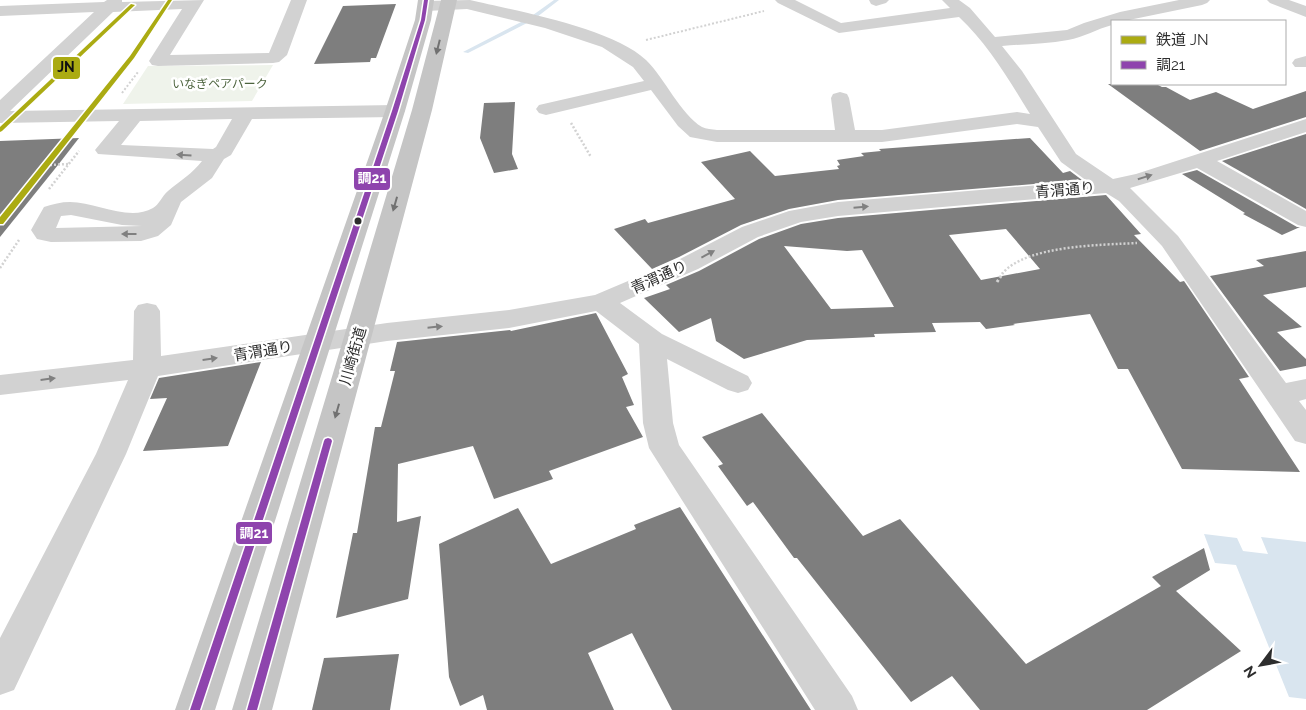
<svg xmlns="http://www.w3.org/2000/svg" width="1306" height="710" viewBox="0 0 1306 710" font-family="Raleway,'Noto Sans JP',sans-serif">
  <rect width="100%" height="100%" fill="#fff"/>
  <polygon fill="#eff3eb" points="273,65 252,101 123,104 148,66"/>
  <polygon fill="#d9e5ef" points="1204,534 1237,538 1243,551 1268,554 1261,537 1306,542 1306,699 1289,697 1236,565 1215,563"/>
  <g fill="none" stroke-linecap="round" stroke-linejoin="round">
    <g fill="#d9e5ef" fill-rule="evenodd">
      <polygon points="554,0 559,0 537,17 533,17 533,15"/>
      <polygon points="527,19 530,21 529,22 468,53 463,52"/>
    </g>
  </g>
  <g fill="#7e7e7e" fill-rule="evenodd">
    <polygon points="396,4 376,58 371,58 370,62 314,64 343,6"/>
    <polygon points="1108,84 1156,84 1162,87 1166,87 1190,100 1216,92 1253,109 1306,91 1306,117 1200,151"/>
    <polygon points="515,102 512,154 518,169 494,173 480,138 484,103"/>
    <polygon points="1306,134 1306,209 1222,161"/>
    <polygon points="79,138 58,165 0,237 0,141"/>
    <polygon points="1030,138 1063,173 1070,171 1082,180 838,200 789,209 741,225 679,257 652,269 614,229 645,219 648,223 735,199 701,162 750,151 775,176 839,169 837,166 840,165 837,160 864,156 861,153 881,151 879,149"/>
    <polygon points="1197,170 1297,227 1300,227 1282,235 1243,214 1245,213 1182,174"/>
    <path d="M1106 195 1141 234 1134 235 1180 282 1184 281 1249 377 1239 379 1300 472 1182 469 1128 369H1118L1090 314 1013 324 1015 325 986 329 980 322 932 323 936 332 874 334 875 337 807 340 744 359 716 341 711 318 679 332 644 298 670 289 666 285 699 271 759 239 801 224 838 218ZM1006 229 1040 269 981 280 949 235ZM784 246 847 251 862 250 894 307 831 309Z"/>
    <polygon points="1306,251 1306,287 1263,295 1302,327 1277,332 1306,359 1306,366 1280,371 1210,276 1264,266 1256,260"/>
    <polygon points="596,313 628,374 622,377 634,405 626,407 643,437 549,471 553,479 494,499 473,446 398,464 397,522 421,516 408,599 336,618 353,533 357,533 375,427 381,427 395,371 390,371 397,342 510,330 511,331"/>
    <polygon points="261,362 228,446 143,451 167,398 150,399 159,378"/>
    <polygon points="762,413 863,536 900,519 1026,664 1161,586 1152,577 1204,548 1210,570 1176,591 1241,651 1147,710 980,710 952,676 911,702 797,558 794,558 753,502 747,506 718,466 723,464 702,437"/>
    <polygon points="680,507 811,710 672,710 632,633 588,653 614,710 487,710 483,695 460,706 449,677 439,544 518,508 551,564 636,529 634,525"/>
    <polygon points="399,654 390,710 312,710 324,658"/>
  </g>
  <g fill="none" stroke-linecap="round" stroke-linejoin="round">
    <g stroke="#d2d2d2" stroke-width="2" stroke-dasharray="2 2" stroke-linecap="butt">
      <polyline points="646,40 764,11"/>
      <polyline points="122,93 138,72"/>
    </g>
    <g stroke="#d2d2d2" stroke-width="2.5" stroke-dasharray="2 2" stroke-linecap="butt">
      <polyline points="571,123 591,157"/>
      <polyline points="50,165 69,164"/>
      <polyline points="49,189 79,151"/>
      <polyline points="0,268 19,240"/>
      <path d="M1002 274C1025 245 1102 245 1137 243"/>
    </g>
    <polyline stroke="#d2d2d2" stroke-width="3" stroke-dasharray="2.5 2.5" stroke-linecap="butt" points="997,282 1003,273"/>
    <g fill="#d2d2d2" fill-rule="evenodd">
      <path d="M107 0H122V2L204 0 170 55 269 53 291 0H307L287 55 279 62 273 63 158 66 152 65 149 61 182 9 113 12 10 111 395 105 402 107 405 111 402 115 395 117 252 119 231 155 224 159 212 178 181 202 171 225 158 236 141 241 51 242 37 239 31 230 44 207C53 204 61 202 70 202 96 202 129 222 153 208 159 205 162 196 168 191 180 181 193 173 202 161L98 154 95 150 119 121 0 123V100L94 12 0 16V6L104 2ZM232 119 216 147 213 149 121 145 140 121ZM71 215 122 225 142 226 56 228 61 216Z"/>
      <path d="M470 0C516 11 612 28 646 60 664 77 681 115 702 127 706 129 712 129 717 130H835L831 98 833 94 840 92 847 94 849 98 855 130H882L1017 112 1030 114C1009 80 988 44 959 17L839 33 778 3 775 0H795L841 23 950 8 942 0H959L970 8 995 37 1067 30 1084 23 1120 12 1179 0H1210L1207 3 1202 5 1124 21H1112V25C1097 29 1084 37 1068 40 1047 44 1024 44 1002 46L1022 71 1076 154 1113 179 1136 174 1306 119V132L1217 161 1306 211V227L1298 225 1197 168 1130 188 1178 236 1286 383 1306 379V399L1299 401 1306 410V444L1295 441 1162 246 1119 201 1106 193 838 216 801 222 758 237 698 269 620 303 662 334 748 376 752 383 748 390 738 393 728 390 667 359 673 423 679 445 852 696 858 710H815L649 448 643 423 639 344 596 311 509 328 387 341 158 376 126 454 14 690 0 695V638L96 454 128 380 0 395V375L133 360 134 311 138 305 147 303 156 305 160 311 161 356 387 323 509 310 595 295 680 259 742 227 789 211 838 202 1087 181 1061 162 1038 127 1017 124 882 142H717L690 137 678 126 651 90 546 115 539 113 536 109 539 105 644 81 633 67 602 47 545 28 467 9 426 11 420 9 418 6 420 3 426 1Z"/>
      <polygon points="869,0 889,0 886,3 876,6 871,4"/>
      <polygon points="1267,0 1289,0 1306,6 1306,17 1270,3"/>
      <polygon points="1306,56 1306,67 1295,67 1292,63 1295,59"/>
    </g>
    <g fill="#c5c5c5" fill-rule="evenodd">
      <polygon points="418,0 434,0 431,20 405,111 215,710 175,710 385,111 415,20"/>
      <polygon points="441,0 457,0 432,110 272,710 232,710 412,110"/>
    </g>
    <g stroke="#fff" stroke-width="3">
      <g id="bus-1">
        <polygon points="424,0 428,0 425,20 398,111 200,710 190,710 392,111 421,20"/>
        <polygon points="328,438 331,439 332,441 257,710 247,710 324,441 325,439"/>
      </g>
    </g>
    <use href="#bus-1" fill="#8e44ad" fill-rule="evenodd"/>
    <g stroke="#fff" stroke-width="3">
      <g id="rail-1">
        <polygon points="168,0 172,0 134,58 3,224 0,224 0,217 130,56"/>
        <polygon points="131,4 135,5 2,131 0,132 0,127"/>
      </g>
    </g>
    <use href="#rail-1" fill="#abab12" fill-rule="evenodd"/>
  </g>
  <defs><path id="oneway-solid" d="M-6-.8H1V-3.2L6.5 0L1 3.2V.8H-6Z" transform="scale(1.25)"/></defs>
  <g fill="#717171">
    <use href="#oneway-solid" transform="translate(438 47) rotate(104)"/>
    <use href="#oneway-solid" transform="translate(395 204) rotate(106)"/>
    <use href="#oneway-solid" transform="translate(337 411) rotate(106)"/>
  </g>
  <g fill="#808080">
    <use href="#oneway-solid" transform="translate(184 155) rotate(-176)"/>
    <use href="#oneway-solid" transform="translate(1145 177) rotate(-17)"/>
    <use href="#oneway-solid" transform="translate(861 207) rotate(-5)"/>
    <use href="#oneway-solid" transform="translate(129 234) rotate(180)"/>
    <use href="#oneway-solid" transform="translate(708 254) rotate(-28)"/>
    <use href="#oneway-solid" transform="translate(435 327) rotate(-6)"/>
    <use href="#oneway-solid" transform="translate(210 359) rotate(-8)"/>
    <use href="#oneway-solid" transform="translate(48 379) rotate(-7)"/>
  </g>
  <circle fill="#2d2d2d" stroke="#fff" stroke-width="2" cx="358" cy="221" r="4.5"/>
  <g text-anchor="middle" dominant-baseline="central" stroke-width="5" stroke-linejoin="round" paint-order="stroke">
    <g font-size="12" fill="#4d643e" stroke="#fff">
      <text x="220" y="84">いなぎペアパーク</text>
    </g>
    <g font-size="15" fill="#2d2d2d" stroke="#fff">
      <text transform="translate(1065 190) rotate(-5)">青渭通り</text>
      <text transform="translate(659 277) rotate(-24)">青渭通り</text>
      <text transform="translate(263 351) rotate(-9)">青渭通り</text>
      <text transform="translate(353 356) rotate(-74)">川崎街道</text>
    </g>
  </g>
  <g stroke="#fff" stroke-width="2">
    <rect x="52" y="56" width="29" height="24" rx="5" fill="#abab12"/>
    <rect x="353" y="167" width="38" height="24" rx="5" fill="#8e44ad"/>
    <rect x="235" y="521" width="38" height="24" rx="5" fill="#8e44ad"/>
  </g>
  <g font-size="14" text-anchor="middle" font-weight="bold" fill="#fff">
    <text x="372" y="183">調21</text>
    <text x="254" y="538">調21</text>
  </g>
  <g font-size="14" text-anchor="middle" font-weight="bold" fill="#111">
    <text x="66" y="72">JN</text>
  </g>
  <rect x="1111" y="20" width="175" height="65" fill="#ffffff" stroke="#ababab"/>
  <rect x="1121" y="36" width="25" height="8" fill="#abab12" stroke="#ababab"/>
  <text x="1156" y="45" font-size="15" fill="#2d2d2d">鉄道 JN</text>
  <rect x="1121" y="61" width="25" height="8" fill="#8e44ad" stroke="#ababab"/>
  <text x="1156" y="70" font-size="15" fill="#2d2d2d">調21</text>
  <g transform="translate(1261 665) rotate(238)" stroke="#ffffff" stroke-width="4" paint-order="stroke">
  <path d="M0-4L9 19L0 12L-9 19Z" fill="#2d2d2d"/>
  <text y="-8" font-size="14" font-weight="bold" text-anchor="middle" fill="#2d2d2d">N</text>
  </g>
</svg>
